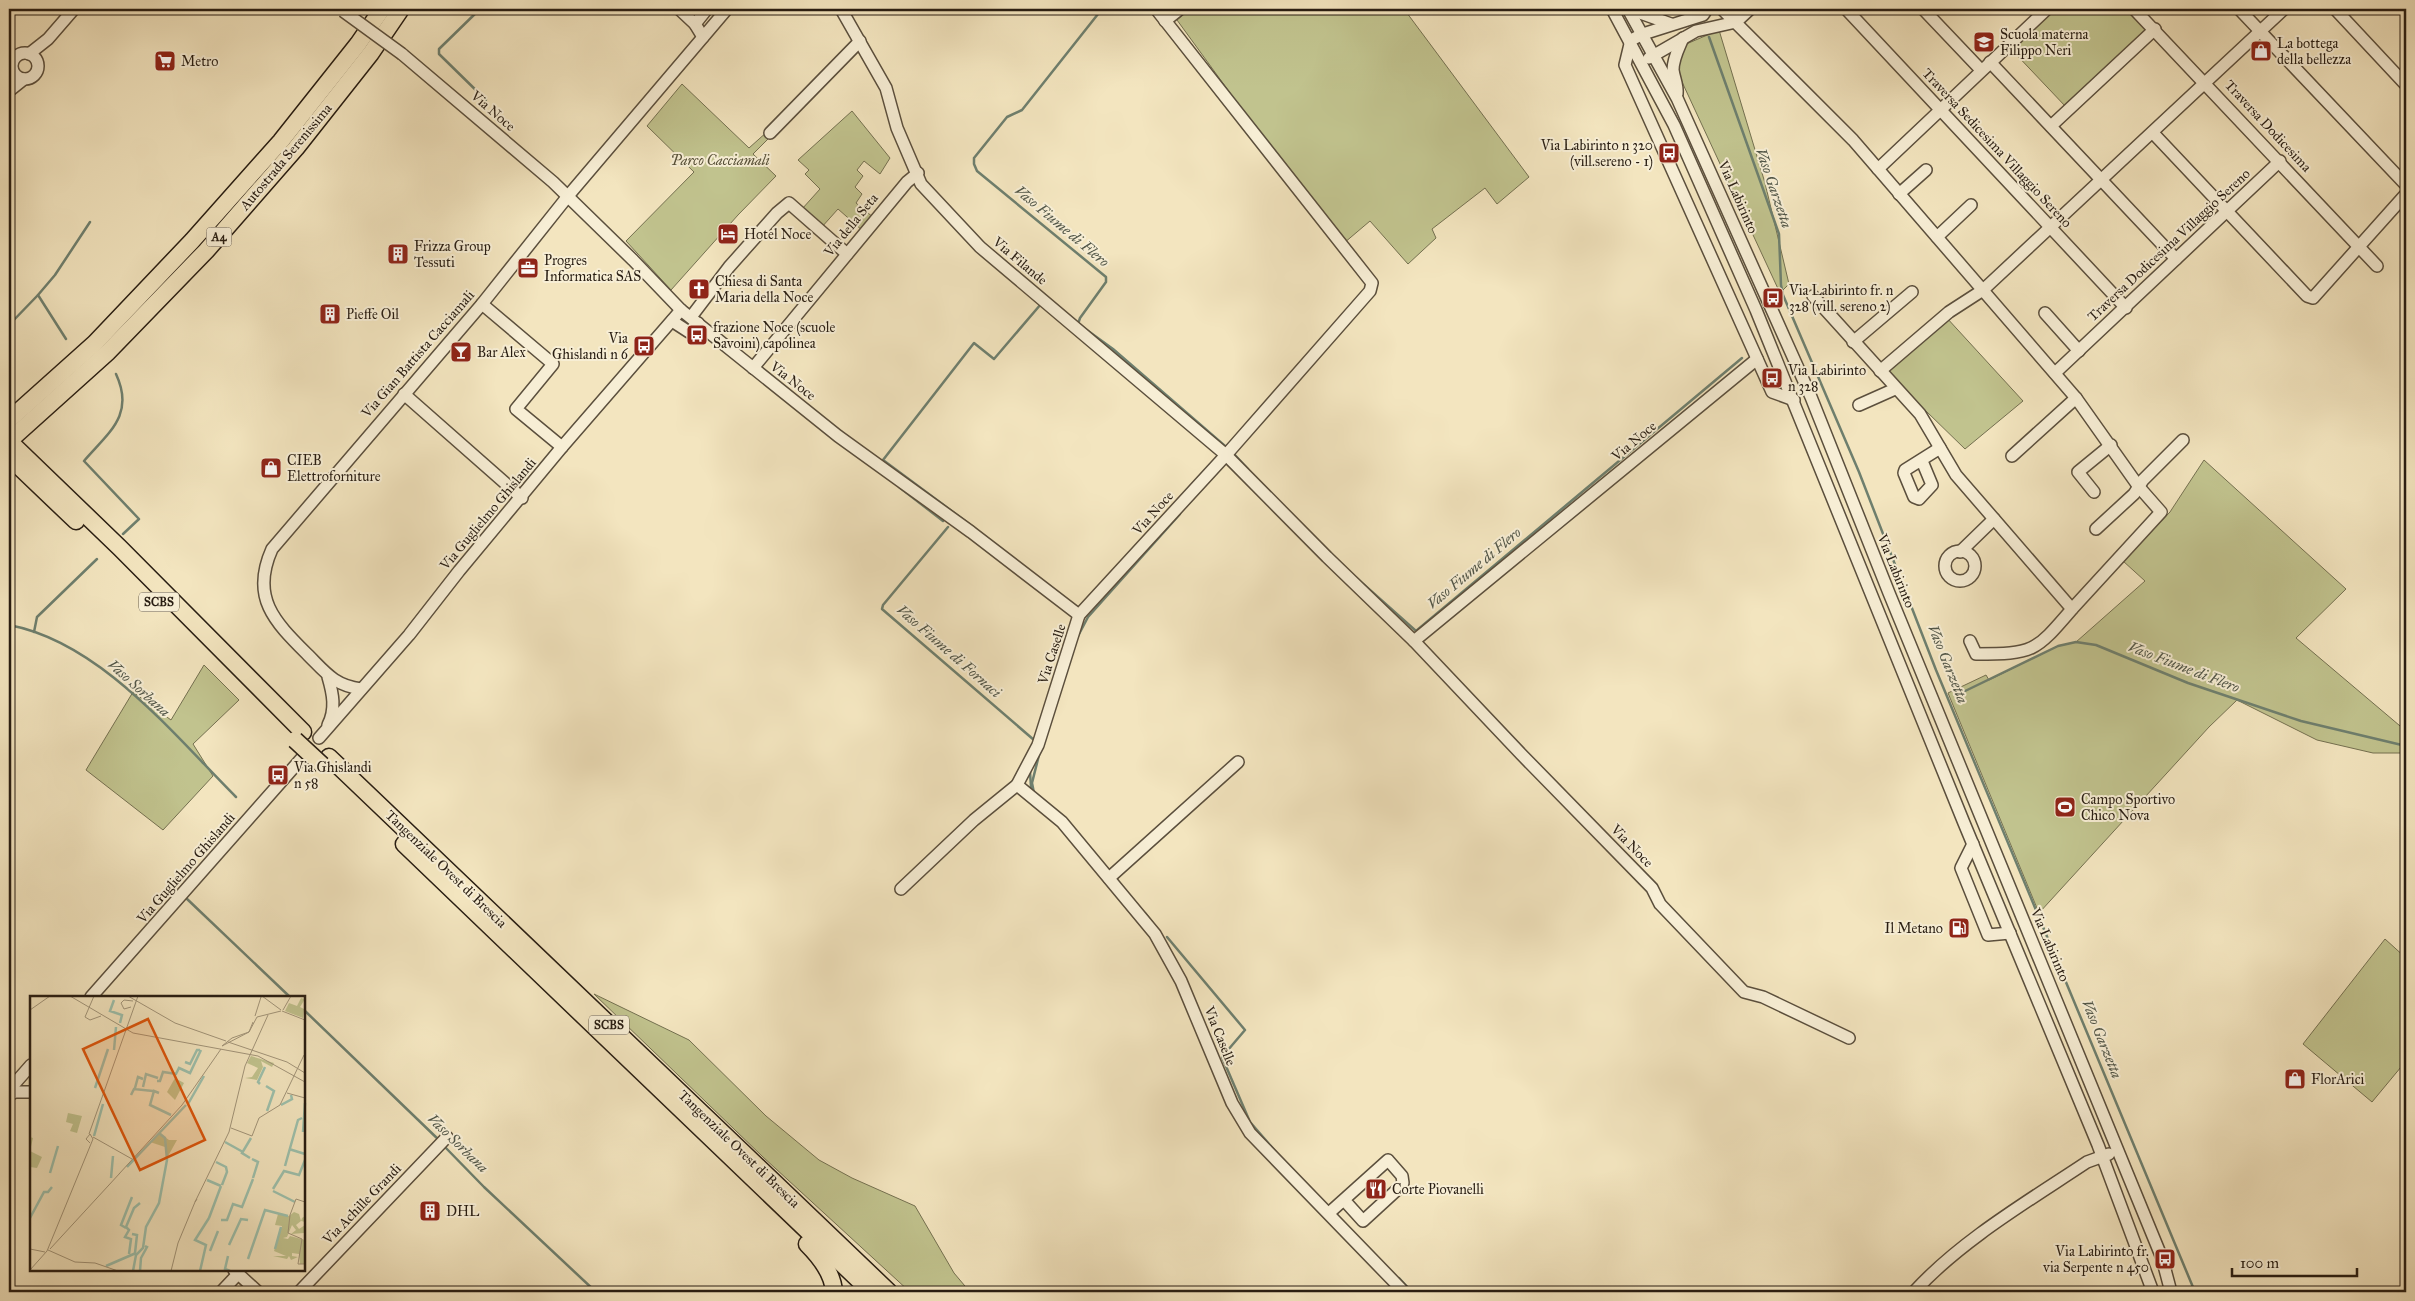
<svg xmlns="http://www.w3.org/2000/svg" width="2415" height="1301" viewBox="0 0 2415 1301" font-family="'IM FELL Great Primer',serif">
  <rect width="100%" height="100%" fill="#f3e5bf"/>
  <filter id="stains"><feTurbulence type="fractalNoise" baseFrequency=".004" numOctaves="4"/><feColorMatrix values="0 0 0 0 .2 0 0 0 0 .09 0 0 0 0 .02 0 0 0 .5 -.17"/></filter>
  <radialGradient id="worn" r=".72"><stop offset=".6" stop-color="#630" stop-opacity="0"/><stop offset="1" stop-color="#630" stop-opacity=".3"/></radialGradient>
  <g fill="#c1c38e" stroke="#747050">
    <polygon points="1190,9 1404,9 1529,177 1497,204 1485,188 1432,229 1436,238 1408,264 1370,221 1344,243 1241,108 1177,20"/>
    <polygon points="2053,9 2127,9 2147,29 2066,107 2011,49"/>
    <polygon points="1719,30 1765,183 1789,284 1780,293 1676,69 1684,45"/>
    <polygon points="682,84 749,148 768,131 772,135 753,154 776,176 738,215 671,290 626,241 694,172 647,126"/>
    <polygon points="852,111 890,158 880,174 864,161 857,170 863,176 855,187 862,194 856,203 874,218 863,231 838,209 821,228 802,209 820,189 805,174 809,170 798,160"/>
    <polygon points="1946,317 2023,401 1965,449 1887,373"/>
    <polygon points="2204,460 2346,589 2296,638 2406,731 2406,753 2373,753 2317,740 2237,700 2209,727 2039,913 1948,693 1986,675 1989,680 2058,646 2076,642 2145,581 2123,561 2170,512"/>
    <polygon points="204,665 239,700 193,744 213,776 163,830 86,770 133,692 171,720"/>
    <polygon points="2385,939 2406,958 2406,1061 2372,1102 2303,1044"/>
    <polygon points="594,994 689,1040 766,1116 819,1160 852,1178 915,1206 954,1273 970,1292 910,1292 763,1157"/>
  </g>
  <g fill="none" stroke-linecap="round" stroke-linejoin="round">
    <g stroke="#6e7f6e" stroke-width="2.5">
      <polyline points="480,9 439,49 439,54 486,100"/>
      <polyline points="1709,37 1779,234 1781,285 1783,295 1859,472 1936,670 2195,1292"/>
      <polyline points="1078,324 1080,318 1106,282 1106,277 977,171 974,164 974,158 1007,117 1022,110 1102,9"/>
      <polyline points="9,325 38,295"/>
      <polyline points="1084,328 1113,349 1225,446"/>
      <polyline points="66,339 38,295 55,275 90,222"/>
      <path d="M116 374C135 415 109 432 84 461L139 519 123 534"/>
      <polyline points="1233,453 1248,469"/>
      <polyline points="899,487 943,521"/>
      <polyline points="948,527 883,605 882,609 1034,740"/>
      <polyline points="976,529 883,460 974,343 994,359 1041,304"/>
      <polyline points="1352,574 1416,631 1742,358"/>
      <path d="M9 625C100 642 173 734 236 797"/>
      <polyline points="34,632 37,617 97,559"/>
      <polyline points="1078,636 1088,617 1180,514"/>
      <polyline points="1961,693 2058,646 2076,642 2096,645 2188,683 2301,721 2406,746"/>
      <polyline points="1030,772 1031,787"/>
      <polyline points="1034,793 1032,783 1039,755"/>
      <polyline points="186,898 290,997"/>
      <polyline points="1145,913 1152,922"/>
      <polyline points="1167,937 1245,1030 1222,1057 1250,1122 1276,1152"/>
      <polyline points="304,1010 440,1141"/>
      <polyline points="443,1145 484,1187 596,1292"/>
      <polyline points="1399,1278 1412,1292"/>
    </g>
    <g stroke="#5b4f3d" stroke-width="14">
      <g id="minor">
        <polyline points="679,9 695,24 703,37"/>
        <polyline points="841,9 886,88 897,128 921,184 980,247 1226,455 1370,291 1372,283 1156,9"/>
        <polyline points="1612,9 1674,125 1756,310 1964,823 2098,1145 2153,1292"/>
        <polyline points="1628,9 1677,98 1811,397 1889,593 2162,1258 2171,1292"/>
        <polyline points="1629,9 1671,24"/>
        <polyline points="1707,9 1703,15 1643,34 1631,40 1625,65 1772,392 1794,400"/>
        <polyline points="1722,9 1853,140 2076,398 2139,487 2161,512 2072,609 1956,475 1920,414 1813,296"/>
        <polyline points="1846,9 2126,308"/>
        <polyline points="1923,9 1981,70"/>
        <polyline points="2134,9 2377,266"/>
        <polyline points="2239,9 2406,185"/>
        <polyline points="2335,9 2406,85"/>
        <polyline points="1165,21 1180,9"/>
        <polyline points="695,24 707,9"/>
        <circle cx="25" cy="66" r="13"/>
        <polyline points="29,54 48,39 74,9"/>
        <polyline points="402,54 553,182 633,260 681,310 838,436 971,532 1079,615 1226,455 1327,557 1414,641 1757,359"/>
        <polyline points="1649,58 1696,31 1736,22 1750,9"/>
        <polyline points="1990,62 2176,259"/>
        <polyline points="9,91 24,79"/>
        <path d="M1677 94C1678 85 1674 78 1673 70 1673 58 1679 48 1683 38"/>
        <polyline points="2051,126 2155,29"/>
        <polyline points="770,133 860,41"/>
        <polyline points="2153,133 2307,296 2313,298 2406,194"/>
        <polyline points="1878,169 2047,9"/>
        <polyline points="1899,194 1926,170"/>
        <polyline points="1937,237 1971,205"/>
        <polyline points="482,304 553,364 516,409 562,447"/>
        <polyline points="2045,313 2079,351"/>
        <polyline points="691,317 729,267 777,213 789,203 847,254"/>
        <polyline points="672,321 689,332 698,323"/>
        <polyline points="1853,342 1912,292"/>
        <polyline points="753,368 907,182 918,173"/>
        <polyline points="1880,371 1949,312 1983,290 2284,9"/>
        <polyline points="2055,373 2280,161"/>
        <polyline points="404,394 522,498"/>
        <polyline points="1859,405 1895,389"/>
        <polyline points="2012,456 2076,398"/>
        <polyline points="1922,461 1932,485 1919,499 1914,497 1904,473 1905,470 1940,448"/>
        <polyline points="2094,492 2078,472 2111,445"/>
        <polyline points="2096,529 2134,494 2143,480 2183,440"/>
        <circle cx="1960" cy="566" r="15"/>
        <polyline points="1960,552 1994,519"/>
        <polyline points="1414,641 1521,754 1652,888 1660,904 1744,992 1763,997 1849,1038"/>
        <path d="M1970 641 1976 654C2034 654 2035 652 2072 609"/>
        <path d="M361 689C334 685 326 673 308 655 275 622 250 598 272 549L482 304 568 196 727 9"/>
        <path d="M328 725C336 709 333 694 328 677"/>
        <polyline points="319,738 409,635 459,571 562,447 681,310"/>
        <polyline points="1017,785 1062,822 1155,934 1181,981 1232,1103 1250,1133 1404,1292"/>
        <polyline points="1973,844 1961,868 1988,935 2010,933"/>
        <polyline points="1109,878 1238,762"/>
        <polyline points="901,889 974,820 1017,785 1038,745 1079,615"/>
        <polyline points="91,997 302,758"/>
        <polyline points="9,1090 31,1065"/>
        <polyline points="9,1095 15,1092 31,1092"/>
        <polyline points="1329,1213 1388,1160 1402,1176 1403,1183 1399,1188 1363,1221 1344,1200"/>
        <polyline points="234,1270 258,1292"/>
        <polyline points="221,1292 238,1274"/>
        <polyline points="299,1292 447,1137"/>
        <path d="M1914 1292C1960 1241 2030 1200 2087 1162L2109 1154"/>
      </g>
    </g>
    <g stroke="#281d12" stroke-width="19">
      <g id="highway">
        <polyline points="9,420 95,343 192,241 281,141 358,44 382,9"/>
        <polyline points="9,441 108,352 206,251 296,148 371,53 401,9"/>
        <polyline points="9,441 120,548 303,732"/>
        <polyline points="9,457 76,521"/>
        <polyline points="329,757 889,1292"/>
        <polyline points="404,844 865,1286"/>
        <path d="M807 1244C820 1257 833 1273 834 1292"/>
      </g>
    </g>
    <use href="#minor" stroke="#f7eed5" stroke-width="11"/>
    <use href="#highway" stroke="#f3e5bf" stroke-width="16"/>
    <g stroke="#5b4f3d" stroke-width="14" stroke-linecap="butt">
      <polyline id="minor-bridge" points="343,11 402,54"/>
    </g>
    <g stroke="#281d12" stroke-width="19" stroke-linecap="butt">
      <polyline id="highway-bridge" points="295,740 322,765"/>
    </g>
    <use href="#minor-bridge" stroke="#f7eed5" stroke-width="11"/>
    <use href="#highway-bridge" stroke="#f3e5bf" stroke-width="16"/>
  </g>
  <defs>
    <g id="school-square" transform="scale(1.125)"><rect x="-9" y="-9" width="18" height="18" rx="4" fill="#8f2418" stroke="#f7eed5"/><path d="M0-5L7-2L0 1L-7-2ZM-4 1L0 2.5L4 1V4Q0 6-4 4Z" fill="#fff"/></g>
    <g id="shop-square" transform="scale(1.125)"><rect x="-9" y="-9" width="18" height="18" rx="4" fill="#8f2418" stroke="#f7eed5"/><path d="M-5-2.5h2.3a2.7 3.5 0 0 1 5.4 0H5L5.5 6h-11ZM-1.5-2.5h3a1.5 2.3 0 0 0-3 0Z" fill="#fff"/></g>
    <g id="supermarket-square" transform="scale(1.125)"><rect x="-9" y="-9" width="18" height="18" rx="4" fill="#8f2418" stroke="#f7eed5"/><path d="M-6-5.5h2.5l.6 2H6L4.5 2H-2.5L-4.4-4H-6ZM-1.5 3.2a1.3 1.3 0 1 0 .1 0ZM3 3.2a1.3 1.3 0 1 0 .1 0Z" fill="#fff"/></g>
    <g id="bus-square" transform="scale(1.125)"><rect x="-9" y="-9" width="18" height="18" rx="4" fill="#8f2418" stroke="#f7eed5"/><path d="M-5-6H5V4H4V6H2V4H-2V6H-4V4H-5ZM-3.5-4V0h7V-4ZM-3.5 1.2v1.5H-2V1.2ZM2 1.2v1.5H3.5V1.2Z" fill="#fff"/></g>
    <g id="hotel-square" transform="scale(1.125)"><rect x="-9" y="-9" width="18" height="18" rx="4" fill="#8f2418" stroke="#f7eed5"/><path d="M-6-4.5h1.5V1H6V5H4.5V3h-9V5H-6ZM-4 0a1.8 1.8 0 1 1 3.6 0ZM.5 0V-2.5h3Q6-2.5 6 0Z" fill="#fff"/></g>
    <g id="building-square" transform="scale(1.125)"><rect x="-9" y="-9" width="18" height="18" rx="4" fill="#8f2418" stroke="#f7eed5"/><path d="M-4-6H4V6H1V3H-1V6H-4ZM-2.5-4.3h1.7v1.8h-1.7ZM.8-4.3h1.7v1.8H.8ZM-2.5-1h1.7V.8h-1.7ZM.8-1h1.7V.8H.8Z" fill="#fff"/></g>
    <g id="office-square" transform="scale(1.125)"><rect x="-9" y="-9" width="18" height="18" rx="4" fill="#8f2418" stroke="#f7eed5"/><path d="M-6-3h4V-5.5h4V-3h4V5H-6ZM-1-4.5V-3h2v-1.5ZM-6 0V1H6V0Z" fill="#fff"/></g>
    <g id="church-square" transform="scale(1.125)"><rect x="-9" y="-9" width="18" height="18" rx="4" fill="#8f2418" stroke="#f7eed5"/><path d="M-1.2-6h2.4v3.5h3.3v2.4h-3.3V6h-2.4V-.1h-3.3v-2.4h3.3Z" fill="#fff"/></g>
    <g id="bar-square" transform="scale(1.125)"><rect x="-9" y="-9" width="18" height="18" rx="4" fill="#8f2418" stroke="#f7eed5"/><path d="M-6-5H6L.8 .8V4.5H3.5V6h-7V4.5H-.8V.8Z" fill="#fff"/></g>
    <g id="stadium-square" transform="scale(1.125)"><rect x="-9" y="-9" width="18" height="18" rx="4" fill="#8f2418" stroke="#f7eed5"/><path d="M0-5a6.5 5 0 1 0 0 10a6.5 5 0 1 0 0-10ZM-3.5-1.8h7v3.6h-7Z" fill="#fff"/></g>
    <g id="fuel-square" transform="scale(1.125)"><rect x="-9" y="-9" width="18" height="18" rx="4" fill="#8f2418" stroke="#f7eed5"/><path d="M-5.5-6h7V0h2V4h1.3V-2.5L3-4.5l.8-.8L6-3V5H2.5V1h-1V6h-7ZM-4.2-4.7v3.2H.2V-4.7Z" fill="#fff"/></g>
    <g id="restaurant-square" transform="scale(1.125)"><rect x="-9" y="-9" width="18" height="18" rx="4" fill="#8f2418" stroke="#f7eed5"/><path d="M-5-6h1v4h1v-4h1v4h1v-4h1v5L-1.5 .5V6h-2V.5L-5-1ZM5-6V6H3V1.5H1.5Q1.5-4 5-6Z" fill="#fff"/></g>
  </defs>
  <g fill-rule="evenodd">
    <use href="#school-square" x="1984" y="42"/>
    <use href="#shop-square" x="2261" y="51"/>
    <use href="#supermarket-square" x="165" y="61"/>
    <use href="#bus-square" x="1669" y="153"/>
    <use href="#hotel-square" x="728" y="234"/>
    <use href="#building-square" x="398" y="254"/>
    <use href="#office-square" x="528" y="268"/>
    <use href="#church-square" x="699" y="289"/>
    <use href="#bus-square" x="1773" y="298"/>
    <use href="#building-square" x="330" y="314"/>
    <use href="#bus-square" x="697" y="335"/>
    <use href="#bus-square" x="644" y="346"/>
    <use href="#bar-square" x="461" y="352"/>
    <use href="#bus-square" x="1772" y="378"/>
    <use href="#shop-square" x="271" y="468"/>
    <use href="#bus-square" x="278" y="775"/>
    <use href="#stadium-square" x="2065" y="807"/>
    <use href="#fuel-square" x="1959" y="928"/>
    <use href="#shop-square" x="2295" y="1079"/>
    <use href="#restaurant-square" x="1376" y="1189"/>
    <use href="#building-square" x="430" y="1211"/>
    <use href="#bus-square" x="2165" y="1259"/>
  </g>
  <g text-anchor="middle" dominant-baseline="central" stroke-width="4" stroke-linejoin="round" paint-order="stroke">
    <g fill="#f7eed5" stroke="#665c4c" stroke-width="1">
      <rect x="206.5" y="227.5" width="25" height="19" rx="4"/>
      <rect x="139" y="592.5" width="40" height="19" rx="4"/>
      <rect x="589" y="1015.5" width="40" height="19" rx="4"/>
    </g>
    <g font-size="12" font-weight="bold" fill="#281d12">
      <text x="219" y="237">A4</text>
      <text x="159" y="602">SCBS</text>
      <text x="609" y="1025">SCBS</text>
    </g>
    <g font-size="14" fill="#281d12" stroke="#f7eed5" text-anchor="start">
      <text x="2000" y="34">Scuola materna<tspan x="2000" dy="16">Filippo Neri</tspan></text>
      <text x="2277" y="43">La bottega<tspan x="2277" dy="16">della bellezza</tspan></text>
      <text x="181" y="61">Metro</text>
      <text x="1653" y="145" text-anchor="end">Via Labirinto n 320<tspan x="1653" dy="16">(vill.sereno - 1)</tspan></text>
      <text x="744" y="234">Hotel Noce</text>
      <text x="414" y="246">Frizza Group<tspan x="414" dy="16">Tessuti</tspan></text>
      <text x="544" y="260">Progres<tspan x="544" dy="16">Informatica SAS</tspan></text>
      <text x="715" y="281">Chiesa di Santa<tspan x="715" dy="16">Maria della Noce</tspan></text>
      <text x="1789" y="290">Via Labirinto fr. n<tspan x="1789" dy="16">328 (vill. sereno 2)</tspan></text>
      <text x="346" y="314">Pieffe Oil</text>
      <text x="713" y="327">frazione Noce (scuole<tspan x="713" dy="16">Savoini) capolinea</tspan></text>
      <text x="628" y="338" text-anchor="end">Via<tspan x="628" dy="16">Ghislandi n 6</tspan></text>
      <text x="477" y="352">Bar Alex</text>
      <text x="1788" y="370">Via Labirinto<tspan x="1788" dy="16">n 328</tspan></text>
      <text x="287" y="460">CIEB<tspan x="287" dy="16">Elettroforniture</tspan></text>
      <text x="294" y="767">Via Ghislandi<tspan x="294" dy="16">n 58</tspan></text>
      <text x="2081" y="799">Campo Sportivo<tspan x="2081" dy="16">Chico Nova</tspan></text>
      <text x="1943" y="928" text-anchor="end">Il Metano</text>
      <text x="2311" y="1079">FlorArici</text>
      <text x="1392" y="1189">Corte Piovanelli</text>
      <text x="446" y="1211">DHL</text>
      <text x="2149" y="1251" text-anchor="end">Via Labirinto fr.<tspan x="2149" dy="16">via Serpente n 450</tspan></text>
    </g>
    <g font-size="14" fill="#281d12" stroke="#f7eed5">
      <text transform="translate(493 111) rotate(41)">Via Noce</text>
      <text transform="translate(2268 126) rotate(47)">Traversa Dodicesima</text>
      <text transform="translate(1997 148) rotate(47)">Traversa Sedicesima Villaggio Sereno</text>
      <text transform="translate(286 157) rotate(-50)">Autostrada Serenissima</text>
      <text transform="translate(1738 197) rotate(66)">Via Labirinto</text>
      <text transform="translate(851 225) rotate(-51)">Via della Seta</text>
      <text transform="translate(2169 245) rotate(-43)">Traversa Dodicesima Villaggio Sereno</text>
      <text transform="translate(1020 261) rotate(40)">Via Filande</text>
      <text transform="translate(418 354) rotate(-49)">Via Gian Battista Cacciamali</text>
      <text transform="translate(793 381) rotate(38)">Via Noce</text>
      <text transform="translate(1634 441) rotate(-40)">Via Noce</text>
      <text transform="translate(1153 513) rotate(-48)">Via Noce</text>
      <text transform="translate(488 514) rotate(-50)">Via Guglielmo Ghislandi</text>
      <text transform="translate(1896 571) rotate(68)">Via Labirinto</text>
      <text transform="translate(1052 654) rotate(-72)">Via Caselle</text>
      <text transform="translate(1632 846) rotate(46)">Via Noce</text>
      <text transform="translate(186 868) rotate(-49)">Via Guglielmo Ghislandi</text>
      <text transform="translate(446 869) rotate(44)">Tangenziale Ovest di Brescia</text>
      <text transform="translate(2050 945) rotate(67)">Via Labirinto</text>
      <text transform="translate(1220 1036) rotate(68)">Via Caselle</text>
      <text transform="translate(739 1149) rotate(44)">Tangenziale Ovest di Brescia</text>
      <text transform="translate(362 1204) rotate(-46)">Via Achille Grandi</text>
    </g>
    <g font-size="14" font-style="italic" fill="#564f37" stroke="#f7eed5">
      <text x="720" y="160">Parco Cacciamali</text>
    </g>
    <g font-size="15" font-style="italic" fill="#515648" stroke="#f7eed5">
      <text transform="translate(1774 188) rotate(71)">Vaso Garzetta</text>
      <text transform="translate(1062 226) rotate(40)">Vaso Fiume di Flero</text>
      <text transform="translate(1474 568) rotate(-40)">Vaso Fiume di Flero</text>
      <text transform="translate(949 651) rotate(41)">Vaso Fiume di Fornaci</text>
      <text transform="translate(1948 664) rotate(68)">Vaso Garzetta</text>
      <text transform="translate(2184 667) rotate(21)">Vaso Fiume di Flero</text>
      <text transform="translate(139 688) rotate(42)">Vaso Sorbana</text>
      <text transform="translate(2102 1039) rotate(68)">Vaso Garzetta</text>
      <text transform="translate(458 1143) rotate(44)">Vaso Sorbana</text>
    </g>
  </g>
  <g transform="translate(30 996)">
    <rect width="275" height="275" fill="#f3e5bf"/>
    <path d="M271 2 275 3 270 11 274 13 273 22 255 15 259 7 267 10ZM221 60 244 67 242 71 231 65 233 71 227 84 215 82 222 81 228 72 217 67ZM145 82 154 87 145 104 137 96ZM38 117 52 120 47 137 40 135 43 128 36 126ZM129 137 139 144H147L137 162 135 151 120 146ZM0 141 3 142 0 155 12 161 7 172 0 171ZM264 216 269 218 271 225 272 222 275 220V226L271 225 266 229 269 233 275 229V234L274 237 261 238 266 234 262 229 257 241 253 242 258 243 260 240 275 244V268H270L269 258 262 257V260L268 261 261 264 259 260 257 263 243 260H256L244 255 252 230 245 229 248 218 259 220Z" fill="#c1c38e"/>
    <path fill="none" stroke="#9dc0ac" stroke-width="2.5" d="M84 4 80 15 92 19 90 27M84 54 86 31M155 66 160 68 167 54H170M127 85H130L133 76 146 78 149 72 160 77 171 54M230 88 228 86 235 71M236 90 244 95 237 115M113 91 116 78 128 82M65 92 78 53M105 92 108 81 113 83M129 97 124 95 120 109 141 119M101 99 104 93 123 95M158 108 174 80M251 109 262 103 261 99M273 136 275 107M64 140 73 108M195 146 213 156M259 153 275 158M220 162 212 157 221 142M222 163 228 166 223 182M186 166 196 171 197 176 192 189M255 170 268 124 272 122M97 171 156 109M20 177 28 150M81 182 83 160M177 184 191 190M243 193 254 175 269 179 275 164M243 195 265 206M0 222 14 196H18L22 191M179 222 191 190M191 224H197L203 208 212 211 223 183M96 232 91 229 102 201M102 238 107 239 105 257M199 249 211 223 218 224M245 253 251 231M180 255 188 235M99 258 101 243 95 241 99 234 96 231 104 212 110 207M198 260 195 273 200 275M218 263 235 214 258 220M76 270 106 257M103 275 106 259 113 252 116 231 129 207 137 164 135 142 129 137M110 275 111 262 117 251 115 250M170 275 176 249 165 244 179 222"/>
    <path fill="none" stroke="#a2957a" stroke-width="1" d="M40 0 103 37 228 60 275 86M64 0 55 21 60 24 71 20M98 0 145 27 196 45M232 0 251 14M101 11 94 13 91 7 94 4 103 5M0 14 20 0M253 14 261 0M252 15 275 24M225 20 231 1M223 26 219 36 202 42 192 50 219 36 227 21 251 15M198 46 257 66 275 77M257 97 275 102M201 132 222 140 229 122 250 109 274 59M59 138 108 0M63 141 102 163M89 178 152 109 191 53M167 203 165 206 199 136 215 70 238 19M275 206 266 203 260 219 258 237 272 243 268 268H275M0 253 15 256M20 253 90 177M18 254 45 266 65 267 88 275M0 274 17 255 24 238 63 143 60 138 56 143 60 147M141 275 148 247 165 206"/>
    <path fill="#de560c" fill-opacity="0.15" stroke="#de560c" stroke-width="2.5" d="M118 23 175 144 110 174 53 53Z"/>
    <rect width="275" height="275" fill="none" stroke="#281d12" stroke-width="2.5"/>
  </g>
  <rect width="2415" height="1301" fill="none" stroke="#f3e5bf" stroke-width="30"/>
  <rect x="10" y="10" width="2395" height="1281" fill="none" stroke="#281d12" stroke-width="2.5"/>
  <rect x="15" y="15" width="2385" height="1271" fill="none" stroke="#281d12"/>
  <path d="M2232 1268v8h125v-8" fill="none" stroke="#281d12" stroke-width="2.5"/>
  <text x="2240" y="1268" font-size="15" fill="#281d12" stroke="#f7eed5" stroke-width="4" paint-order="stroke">100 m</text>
  <rect width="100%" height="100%" filter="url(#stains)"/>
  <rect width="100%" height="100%" fill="url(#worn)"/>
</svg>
